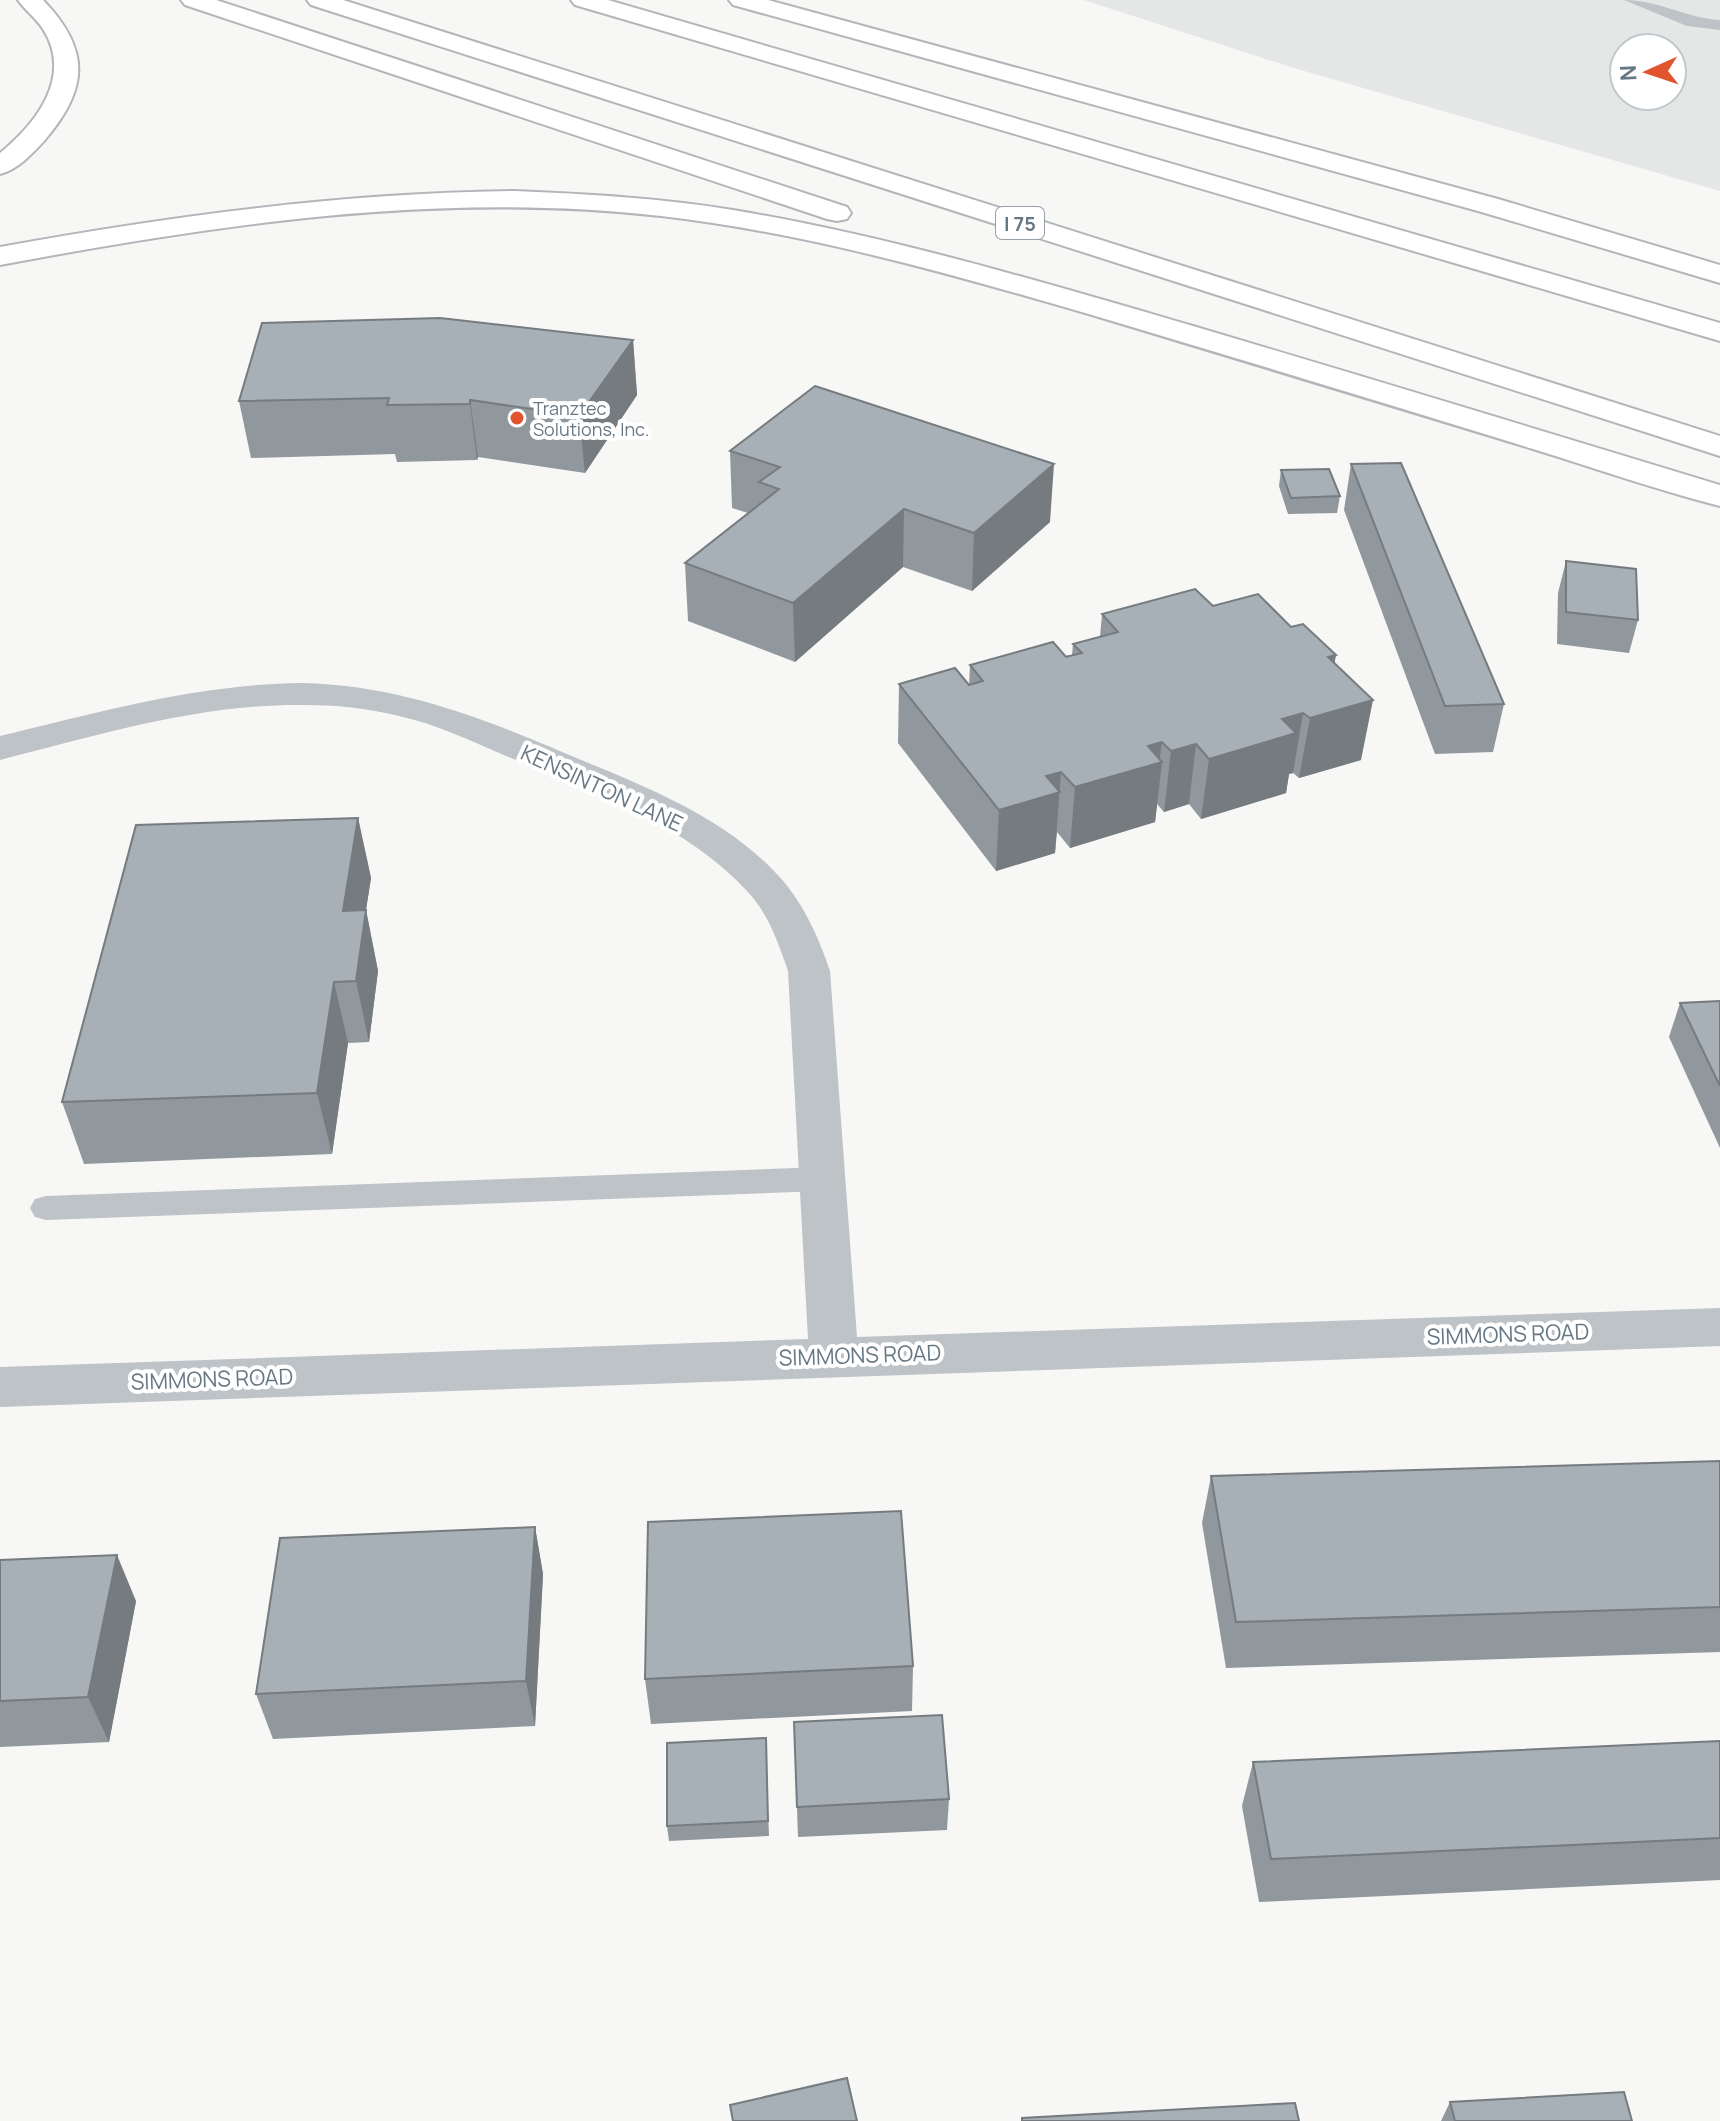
<svg xmlns="http://www.w3.org/2000/svg" width="1720" height="2121" viewBox="0 0 1720 2121" font-family="Manrope,sans-serif">
  <rect width="100%" height="100%" fill="#f7f7f5"/>
  <path fill="#e5e6e6" fill-rule="evenodd" d="M1084 0H1720V191L1294 68ZM1624 48H1672V96H1624Z"/>
  <g fill="none" stroke-linecap="round" stroke-linejoin="round">
    <g stroke="#b2b6ba" stroke-width="4">
      <g id="motorway">
        <path d="M18 0H43C91 50 89 89 44 141 32 154 17 170 0 174V153C37 123 73 76 43 29 36 18 25 10 18 0Z"/>
        <polygon points="181,0 216,0 847,207 851,213 847,219 837,221 827,219 185,5"/>
        <polygon points="307,0 343,0 1720,436 1720,456 311,5"/>
        <polygon points="571,0 608,0 1720,323 1720,341 575,5"/>
        <polygon points="729,0 768,0 1498,199 1720,265 1720,283 1478,211 733,5"/>
        <path d="M515 191C588 194 661 198 733 210 889 236 1042 282 1193 326 1369 378 1545 432 1720 485V506C1657 490 1595 468 1533 449 1387 404 1240 359 1092 315 951 274 808 233 661 216 439 191 218 224 0 265V247C171 216 341 193 515 191Z"/>
      </g>
    </g>
    <g fill="#bec3c7" fill-rule="evenodd">
      <path d="M1624 0C1658 0 1686 18 1720 20V30L1687 26Z"/>
      <polygon points="822,1167 833,1171 838,1179 833,1187 822,1191 46,1220 35,1217 30,1208 35,1199 46,1196"/>
    </g>
    <path fill="#bec3c7" fill-rule="evenodd" d="M302 683C404 685 493 722 586 762 652 789 724 819 774 871 801 898 818 935 830 971L857 1337 1720 1308V1346L0 1407V1367L808 1339 788 971C778 942 768 913 747 891 686 824 588 790 506 756 471 741 436 724 399 716 367 708 335 705 303 705 199 704 99 735 0 760V736C99 712 198 684 302 683Z"/>
    <use href="#motorway" fill="#fff" fill-rule="evenodd"/>
  </g>
  <g fill="#90979d">
    <polygon points="633,340 637,395 585,473 478,457 477,460 397,462 395,454 251,458 239,401"/>
    <polygon points="730,451 1050,522 972,591 903,567 795,662 688,621 685,563 748,513 732,508"/>
    <polygon points="1351,464 1504,704 1493,752 1435,754 1344,510"/>
    <polygon points="1281,470 1340,496 1337,513 1288,514 1279,486"/>
    <polygon points="1566,561 1638,620 1629,653 1557,644 1558,593"/>
    <polygon points="1213,606 1291,627 1336,655 1334,663 1361,760 1299,778 1293,773 1289,774 1286,793 1201,819 1189,804 1164,812 1157,804 1155,822 1070,848 1057,832 1055,853 996,871 898,743 899,684 969,685 970,665 1072,655 1073,644 1100,637 1102,614"/>
    <polygon points="358,818 371,878 366,910 378,971 369,1042 348,1043 332,1154 84,1164 62,1102"/>
    <polygon points="1720,1001 1720,1148 1669,1037 1680,1003"/>
    <polygon points="1720,1461 1720,1652 1226,1668 1202,1523 1211,1476"/>
    <polygon points="535,1527 543,1574 535,1726 273,1739 256,1694"/>
    <polygon points="0,1560 136,1601 109,1742 0,1747"/>
    <polygon points="913,1666 912,1711 651,1724 645,1679"/>
    <polygon points="794,1722 949,1799 947,1830 798,1837"/>
    <polygon points="1720,1741 1720,1880 1259,1902 1242,1806 1253,1762"/>
    <polygon points="766,1754 769,1836 669,1841 667,1826"/>
    <polygon points="1450,2102 1632,2121 1441,2121"/>
  </g>
  <g fill="#757b7f">
    <polygon points="633,340 637,395 585,473 579,416"/>
    <polygon points="470,400 478,457 477,460 470,404"/>
    <polygon points="1054,464 1050,522 972,591 974,533"/>
    <polygon points="904,509 903,567 795,662 793,603"/>
    <polygon points="1336,655 1325,714 1373,700 1361,760 1299,778 1310,718 1328,657"/>
    <polygon points="1303,713 1293,773 1289,774 1286,793 1201,819 1209,759 1282,719"/>
    <polygon points="1162,742 1159,763 1162,762 1155,822 1070,848 1075,787 1148,746"/>
    <polygon points="1196,744 1189,804 1164,812 1171,751"/>
    <polygon points="1061,772 1055,853 996,871 999,810 1046,776"/>
    <polygon points="358,818 371,878 356,972 343,911"/>
    <polygon points="366,910 378,971 369,1042 356,981"/>
    <polygon points="334,982 348,1043 332,1154 317,1093"/>
    <polygon points="535,1527 543,1574 535,1726 526,1681"/>
    <polygon points="117,1555 136,1601 109,1742 88,1697"/>
  </g>
  <g fill="#a7b0b6" stroke="#757b7f" stroke-width="2">
    <polygon points="440,318 633,340 579,416 470,400 470,404 387,405 389,398 239,401 262,323"/>
    <polygon points="815,386 1054,464 974,533 904,509 793,603 685,563 779,489 759,482 780,467 730,451"/>
    <polygon points="1401,463 1504,704 1445,706 1351,464"/>
    <polygon points="1329,469 1340,496 1291,498 1281,470"/>
    <polygon points="1566,561 1636,569 1638,620 1566,612"/>
    <polygon points="1195,589 1213,606 1258,594 1291,627 1303,624 1336,655 1328,657 1373,700 1310,718 1303,713 1282,719 1296,733 1209,759 1196,744 1171,751 1162,742 1148,746 1162,762 1075,787 1061,772 1046,776 1060,792 999,810 899,684 955,668 969,685 983,681 970,665 1053,642 1066,657 1082,653 1073,644 1118,632 1102,614"/>
    <polygon points="358,818 343,911 366,910 356,981 334,982 317,1093 62,1102 136,825"/>
    <polygon points="1720,1001 1720,1086 1680,1003"/>
    <polygon points="1720,1461 1720,1607 1236,1622 1211,1476"/>
    <polygon points="901,1511 913,1666 645,1679 648,1522"/>
    <polygon points="535,1527 526,1681 256,1694 280,1538"/>
    <polygon points="117,1555 88,1697 0,1701 0,1560"/>
    <polygon points="942,1715 949,1799 797,1807 794,1722"/>
    <polygon points="766,1738 768,1821 667,1826 667,1743"/>
    <polygon points="1720,1741 1720,1838 1271,1859 1253,1762"/>
    <polygon points="847,2078 857,2121 733,2121 730,2105"/>
    <polygon points="1624,2092 1632,2121 1455,2121 1450,2102"/>
    <polygon points="1295,2103 1299,2121 1022,2121 1022,2118"/>
  </g>
  <circle fill="#e0552d" stroke="#fff" stroke-width="3" cx="517" cy="418" r="8"/>
  <g text-anchor="middle" dominant-baseline="central" stroke-width="8" stroke-linejoin="round" paint-order="stroke">
    <g font-size="18" fill="#677885" stroke="#fff" text-anchor="start">
      <text x="533" y="408">Tranztec<tspan x="533" dy="21">Solutions, Inc.</tspan></text>
    </g>
    <rect fill="#fff" stroke="#95a0aa" stroke-width="2" x="996" y="207" width="48" height="32" rx="6"/>
    <g font-size="20" font-weight="bold" fill="#677885">
      <text x="1020" y="223">I 75</text>
    </g>
    <g font-size="22" fill="#677885" stroke="#fff">
      <text transform="translate(602 788) rotate(25)">KENSINTON LANE</text>
      <text transform="translate(1508 1334) rotate(-2)">SIMMONS ROAD</text>
      <text transform="translate(860 1355) rotate(-2)">SIMMONS ROAD</text>
      <text transform="translate(212 1379) rotate(-2)">SIMMONS ROAD</text>
    </g>
  </g>
  <g transform="translate(1648 72) rotate(267)"><circle r="38" fill="#ffffff" stroke="#c2c9ce" stroke-width="2"/>
  <path d="M0-6L14 30L0 20L-14 30Z" fill="#e0552d"/>
  <text y="-12" font-size="22" font-weight="bold" text-anchor="middle" fill="#677885">N</text>
  </g>
</svg>
